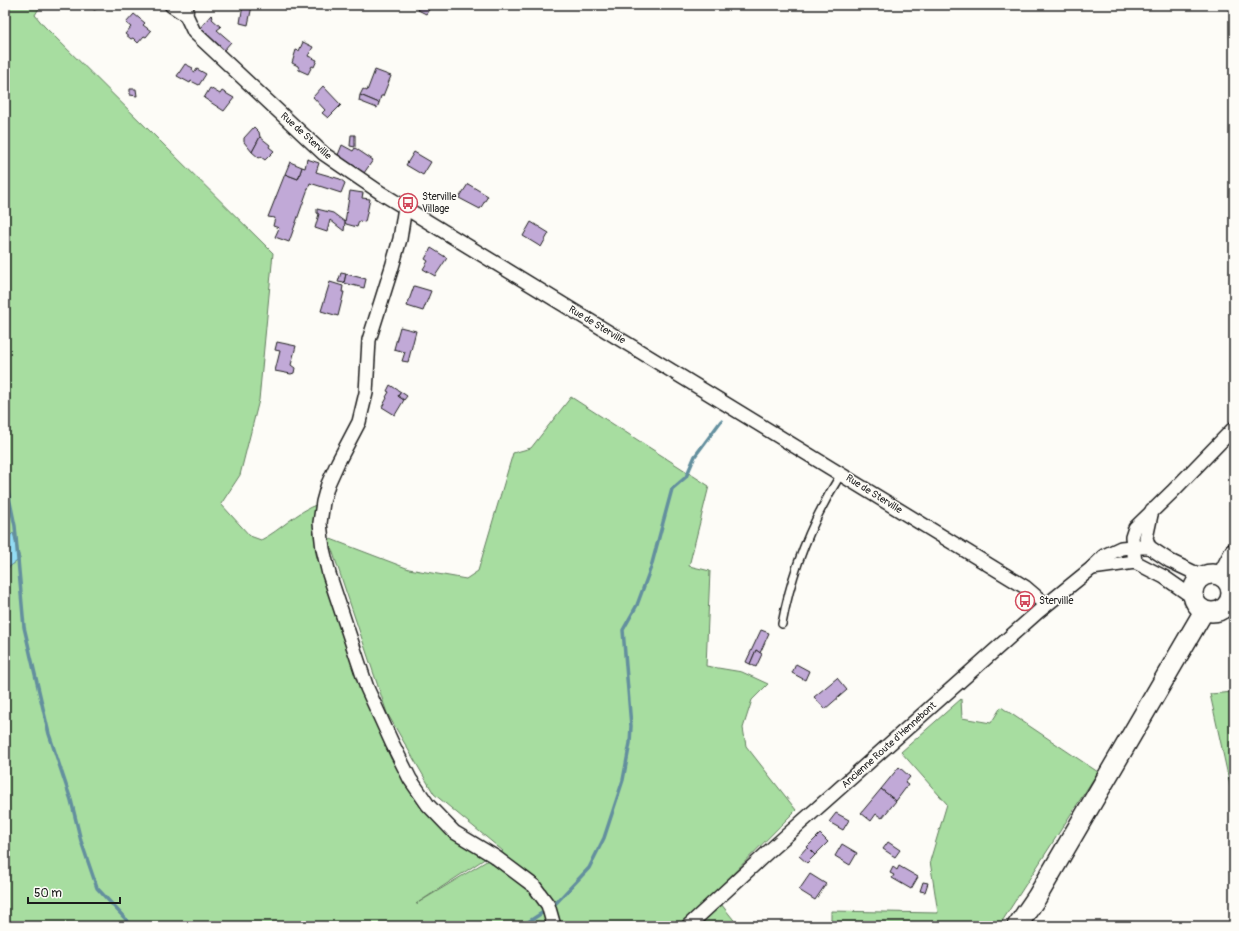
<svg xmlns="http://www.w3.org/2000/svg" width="1239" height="931" viewBox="0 0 1239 931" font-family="Pangolin,sans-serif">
  <rect width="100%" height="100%" fill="#fdfcf7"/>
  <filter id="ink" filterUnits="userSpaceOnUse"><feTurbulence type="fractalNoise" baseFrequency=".025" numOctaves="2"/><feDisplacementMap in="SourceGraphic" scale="8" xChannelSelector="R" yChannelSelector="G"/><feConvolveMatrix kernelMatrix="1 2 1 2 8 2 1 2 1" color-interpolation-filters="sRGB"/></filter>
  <g filter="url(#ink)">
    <g fill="#a7dda0" stroke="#627c5e">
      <path d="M5 5H41L35 15 44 26 273 253 259 400 240 475 221 504 250 536 261 540C281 530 296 512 318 504L316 554 356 677 391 759 449 834 486 858 416 904 503 851 434 794 387 713 328 538 409 569 466 579 478 571 513 453 531 448 571 397 709 486 689 566 710 571 706 666 742 672 768 684 752 700 743 728 746 746 796 810 713 894 737 924 748 926H5V570L20 559 13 533 5 541Z"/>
      <polygon points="1234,692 1234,800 1232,794 1210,694"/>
      <polygon points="961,699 962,718 991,723 1001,707 1098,772 999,926 831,926 831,911 938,913 930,861 947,804 901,752"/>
    </g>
    <polygon fill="#93dcf4" stroke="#638f9e" points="13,533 20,559 5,570 5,541"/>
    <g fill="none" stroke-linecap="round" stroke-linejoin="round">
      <g stroke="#638f9e" stroke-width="3.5">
        <polyline points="5,478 15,526 24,627 49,734 71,800 81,841 97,888 132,926"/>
        <polyline points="556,903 589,868 604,838 623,780 630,743 631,726 623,630 637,605 651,567 672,489 686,477 695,456 721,421"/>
        <polyline points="522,926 545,911"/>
      </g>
    </g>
    <g fill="#c1a9d7" stroke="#1c1c1c">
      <polygon points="91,5 111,5 104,8 103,6 94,10"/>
      <polygon points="243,5 252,6 248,25 240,23"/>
      <polygon points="414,5 432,5 426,14 418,10 419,8"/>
      <polygon points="134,14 145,23 143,25 151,31 146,37 144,36 138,43 133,38 131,39 125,34 131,27 126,23"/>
      <polygon points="211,15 213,17 212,19 221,27 217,30 231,42 224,50 200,28"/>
      <polygon points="303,42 313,47 308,56 317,60 314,67 312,66 308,74 299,70 298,66 292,63 296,50 299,51"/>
      <polygon points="185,64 193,68 192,70 195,72 197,69 206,74 199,85 191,81 190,83 177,76"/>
      <polygon points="375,70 391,76 383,96 381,96 379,103 360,95 363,89 367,91"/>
      <polygon points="323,86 341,105 328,118 322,113 325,110 313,97"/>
      <polygon points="210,88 220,94 222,91 234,98 224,111 204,98"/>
      <polygon points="130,89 136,89 137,96 130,95"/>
      <polygon points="360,95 379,103 377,108 359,101"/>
      <polygon points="254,127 259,132 260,137 252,152 244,142 244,138"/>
      <polygon points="351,135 355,135 355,147 350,146"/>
      <polygon points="260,137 270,145 269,147 274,151 265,160 261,157 259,158 252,152"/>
      <polygon points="342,145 353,151 355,148 373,160 364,173 338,155"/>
      <polygon points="414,152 431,162 423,175 406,165"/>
      <polygon points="307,159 319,163 316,172 340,179 345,183 341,193 310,183 289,242 275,237 279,228 273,226 275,218 268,217 285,174 298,179 302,167 305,168"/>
      <polygon points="290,162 302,167 298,179 285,174"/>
      <polygon points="468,184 488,196 480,209 459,198"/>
      <polygon points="350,191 363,193 362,198 370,199 365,222 359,221 357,227 346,224 345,222"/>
      <polygon points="317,209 333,213 345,222 344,231 330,220 327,232 315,228 319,214 317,213"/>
      <polygon points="531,222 549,233 541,247 523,236"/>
      <polygon points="431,248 447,258 435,276 423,269 428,261 425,259"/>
      <polygon points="341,273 346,274 344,283 338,282"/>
      <polygon points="346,274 366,279 364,288 344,283"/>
      <polygon points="330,282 343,286 342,292 344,292 338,316 321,311"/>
      <polygon points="414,286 431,291 423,311 407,306"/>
      <polygon points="400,327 416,331 408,362 402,361 405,352 394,349"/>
      <polygon points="277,342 296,346 291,365 295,368 294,373 291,374 275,371 280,351 275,350"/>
      <polygon points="390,385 401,392 398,396 404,400 395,415 382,407 387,398 386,397 389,392 387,391"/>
      <polygon points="401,392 407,396 404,400 398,396"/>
      <polygon points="761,630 769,633 760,653 756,650 750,664 746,662"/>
      <polygon points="756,650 762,654 756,667 750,664"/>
      <polygon points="796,664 809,671 805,680 792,673"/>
      <polygon points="837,678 847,690 825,709 814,697"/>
      <polygon points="899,767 910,777 905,783 908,785 896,801 881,789"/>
      <polygon points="881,789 896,801 882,818 876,814 871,821 861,813"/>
      <polygon points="836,813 849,820 843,830 829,822"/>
      <polygon points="820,834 828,842 815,855 807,847"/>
      <polygon points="888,842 900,850 895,857 883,849"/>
      <polygon points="842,844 857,853 850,865 835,856"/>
      <polygon points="807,847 815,855 807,863 799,856"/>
      <polygon points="899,866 918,877 911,889 892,878 894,875 890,873 893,867 897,870"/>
      <polygon points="810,874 826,884 815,900 799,890"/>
      <polygon points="923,882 928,883 925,892 920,891"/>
    </g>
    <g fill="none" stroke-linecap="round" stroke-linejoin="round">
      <g stroke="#1c1c1c" stroke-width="10">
        <path id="lane" d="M782 624C792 570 812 520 841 474"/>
      </g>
      <g stroke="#1c1c1c" stroke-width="16">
        <g id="street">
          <polyline points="171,5 186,15"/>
          <polyline points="187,5 186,15 194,32 324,154 381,193 1025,587 1046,605"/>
          <polyline points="405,207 400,239 392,267 369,340 366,393 359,422 338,462 328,484 323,502 320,523 323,549 329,574 367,688 392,743 410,779 428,805 454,832 494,856 534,886 548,905 554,926"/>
          <polyline points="1149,547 1146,538 1152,510"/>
          <polyline points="1135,562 1132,537 1135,528 1172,492 1234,428"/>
          <polyline points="1092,568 1135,562 1164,577 1194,598"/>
          <polyline points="1227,605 1234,609"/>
          <polyline points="688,926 768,852 1039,611 1092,568 1104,556 1121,548 1132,547 1149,547 1170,561 1193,572 1205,576"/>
        </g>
      </g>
      <g stroke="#1c1c1c" stroke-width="22">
        <g id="secondary">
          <circle cx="1212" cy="593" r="19"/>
          <polyline points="1222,576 1234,553"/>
          <polyline points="1017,926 1037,897 1204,611"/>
        </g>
      </g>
      <use href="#lane" stroke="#fdfcf7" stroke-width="7"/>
      <use href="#street" stroke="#fdfcf7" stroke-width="13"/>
      <use href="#secondary" stroke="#fdfcf7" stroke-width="19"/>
    </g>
  </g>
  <defs>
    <g id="bus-ring" transform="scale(1)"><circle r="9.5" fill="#fdfcf7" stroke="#d1495b" stroke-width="1.5"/><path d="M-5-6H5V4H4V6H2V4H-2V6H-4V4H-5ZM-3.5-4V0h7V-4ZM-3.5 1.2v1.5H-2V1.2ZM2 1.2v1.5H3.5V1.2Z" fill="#d1495b"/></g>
  </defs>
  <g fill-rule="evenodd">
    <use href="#bus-ring" x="408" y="203"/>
    <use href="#bus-ring" x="1025" y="601"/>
  </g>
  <g text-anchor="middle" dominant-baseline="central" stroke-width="3" stroke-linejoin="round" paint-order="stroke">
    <g font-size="10" fill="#1c1c1c" stroke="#fdfcf7">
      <text transform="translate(306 136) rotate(42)">Rue de Sterville</text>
      <text transform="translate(597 325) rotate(31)">Rue de Sterville</text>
      <text transform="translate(874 494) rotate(32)">Rue de Sterville</text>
      <text transform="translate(889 745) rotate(-42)">Ancienne Route d'Hennebont</text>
    </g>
    <g font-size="10" fill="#1c1c1c" stroke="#fdfcf7" text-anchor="start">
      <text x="422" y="197">Sterville<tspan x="422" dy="12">Village</tspan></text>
      <text x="1039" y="601">Sterville</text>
    </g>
  </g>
  <rect width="1239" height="931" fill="none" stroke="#fdfcf7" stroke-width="20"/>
  <rect x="10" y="10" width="1219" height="911" fill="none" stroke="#1c1c1c" stroke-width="1.5" filter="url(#ink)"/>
  <path d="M28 897v6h92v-6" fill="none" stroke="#1c1c1c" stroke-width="2"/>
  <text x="34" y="897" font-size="12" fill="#1c1c1c" stroke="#fdfcf7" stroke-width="3" paint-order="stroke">50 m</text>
</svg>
